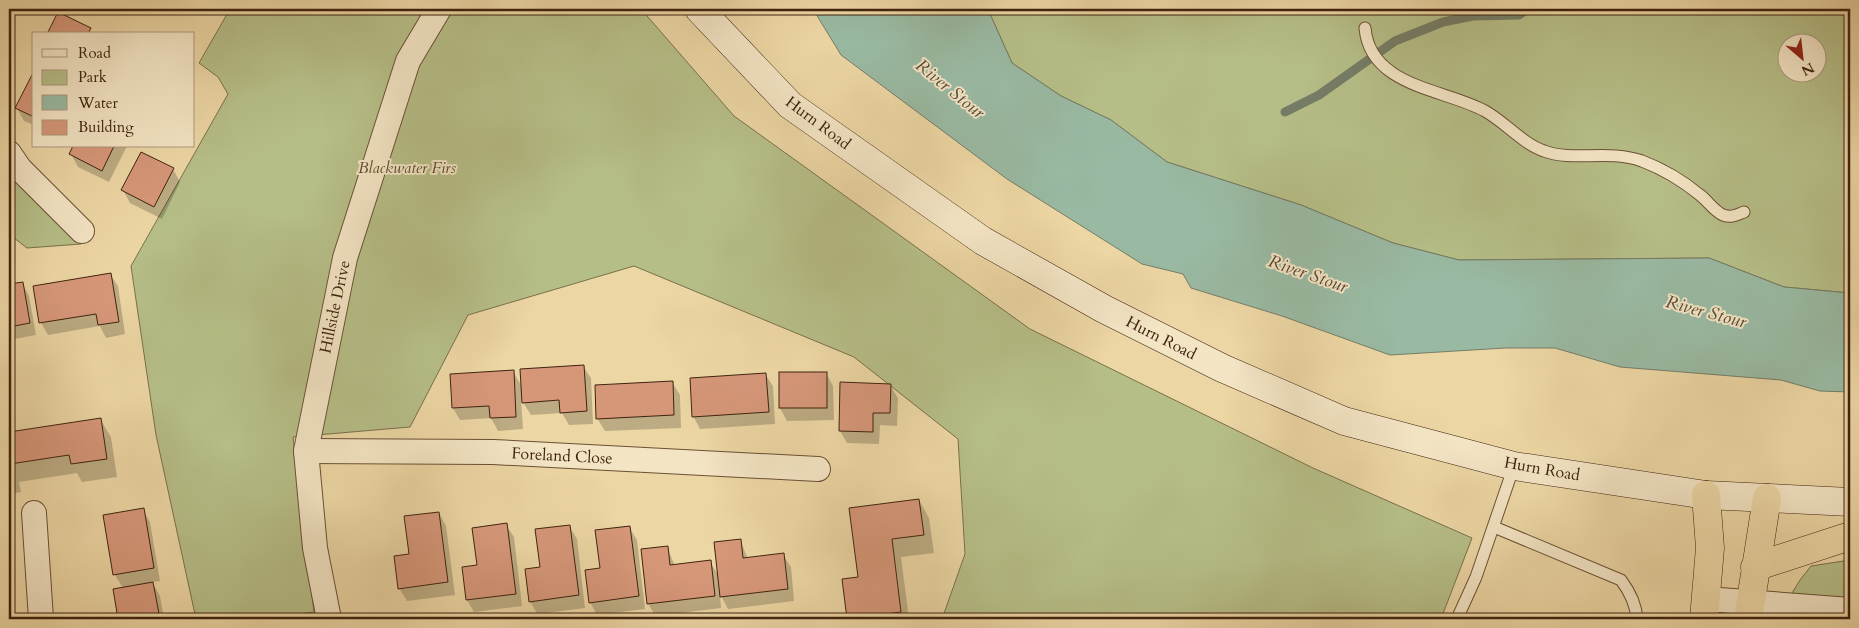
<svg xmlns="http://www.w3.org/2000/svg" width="1859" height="628" viewBox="0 0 1859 628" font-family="Cardo,serif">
  <rect width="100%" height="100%" fill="#ecd6a4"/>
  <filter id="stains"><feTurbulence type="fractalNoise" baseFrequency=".004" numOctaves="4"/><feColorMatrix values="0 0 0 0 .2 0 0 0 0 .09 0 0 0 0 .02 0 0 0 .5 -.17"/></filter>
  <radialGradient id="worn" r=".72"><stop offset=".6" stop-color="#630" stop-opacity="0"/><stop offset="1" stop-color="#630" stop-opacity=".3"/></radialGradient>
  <g fill="#b6be87" stroke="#7a704b" fill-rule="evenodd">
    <polygon points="230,9 641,9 734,116 1030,329 1313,468 1472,538 1441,619 942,619 965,554 958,439 854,357 634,266 468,315 410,427 293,437 314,612 264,619 196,619 156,435 131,266 228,94 218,77 199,63"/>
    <path d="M985 9H1850V293L1784 287 1709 258 1459 260 1393 243 1301 205 1167 162 1111 120 1061 96 1012 63 990 14ZM1786 42H1816V72H1786Z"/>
    <polygon points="9,173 81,244 27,248 9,234"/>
    <polygon points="1850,560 1850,619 1776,619 1800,580 1811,566"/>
  </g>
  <polygon fill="#99b9a2" stroke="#757d67" points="813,9 985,9 990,14 1012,63 1061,96 1111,120 1167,162 1301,205 1393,243 1459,260 1709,258 1784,287 1850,293 1850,392 1820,391 1781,380 1620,367 1555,348 1505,348 1390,355 1282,316 1191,288 1183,274 1142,264 1007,179 841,55"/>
  <g fill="#0003">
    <polygon points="34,74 34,125 24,121 17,108"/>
    <polygon points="75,146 127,146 109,182 78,167 71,154"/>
    <polygon points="173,169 180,182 162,219 130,203 123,190"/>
    <polygon points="110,274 118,286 125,334 106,338 100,326 48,335 41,323"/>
    <polygon points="22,283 29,296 36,335 9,340 9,286"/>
    <polygon points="583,366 591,378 593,424 569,425 562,413 531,415 521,399 523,429 498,431 491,418 460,420 453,408 513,371 522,387"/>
    <polygon points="826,373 833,386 834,420 787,421 780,408"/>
    <polygon points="765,374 773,386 775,424 700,429 693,416"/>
    <polygon points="672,382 680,395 681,428 605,431 597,418"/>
    <polygon points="890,385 898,398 897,426 880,425 879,444 847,443 840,431"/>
    <polygon points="100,419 111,437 117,477 82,482 77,473 19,482 21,492 9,494 9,434"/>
    <polygon points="919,500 929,518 934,553 901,557 909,619 849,619 859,578"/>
    <polygon points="143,510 150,522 160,581 152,582 160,596 164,619 119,619 115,590 123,588 115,575"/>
    <polygon points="439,513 446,526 455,595 407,601 399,588 410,555"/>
    <polygon points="506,525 514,537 522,606 474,612 467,600 478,566"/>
    <polygon points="569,526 577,539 585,608 537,614 530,601 541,568"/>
    <polygon points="629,527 637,540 645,609 597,615 590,602 601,569"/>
    <polygon points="740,540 748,559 783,555 791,567 794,601 728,609 720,594 721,608 655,616 648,603 667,547 675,566 710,562 719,576"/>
  </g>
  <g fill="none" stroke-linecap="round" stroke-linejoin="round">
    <polyline stroke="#757d67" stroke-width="9" points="1285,112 1319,95 1395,41 1443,22 1473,16 1519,15 1528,9"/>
  </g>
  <g fill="#d69779" stroke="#3f230f">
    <polygon points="58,12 91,28 88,34 47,34"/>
    <polygon points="34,71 34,117 15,108"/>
    <polygon points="73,146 114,146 102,171 69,154"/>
    <polygon points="141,152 174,168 154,207 121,190"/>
    <polygon points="111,273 119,322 98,325 96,314 39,323 33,286"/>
    <polygon points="23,282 30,323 9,327 9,284"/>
    <polygon points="584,365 587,411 560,413 559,400 522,403 520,369"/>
    <polygon points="514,370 516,417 490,418 489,406 452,408 450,374"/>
    <rect x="779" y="372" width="48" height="36"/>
    <polygon points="766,373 769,412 692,417 690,378"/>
    <polygon points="673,381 674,415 596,419 595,385"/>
    <polygon points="840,382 891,384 890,413 873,413 873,432 839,431"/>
    <polygon points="101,418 107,459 71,464 69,455 10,464 11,474 9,475 9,432"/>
    <polygon points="919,499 924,535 892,539 901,612 847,619 842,579 858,577 849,508"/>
    <polygon points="144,508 154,568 113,575 103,515"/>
    <polygon points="439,512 448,582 398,589 394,556 409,554 404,516"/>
    <polygon points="507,523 516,594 466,600 462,567 477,565 472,528"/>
    <polygon points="570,525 579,595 529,602 525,569 540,567 535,529"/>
    <polygon points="630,526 639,596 589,603 585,570 600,568 595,530"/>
    <polygon points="741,539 743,558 784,553 788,589 720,597 714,542"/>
    <polygon points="668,546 670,565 711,560 715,596 647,604 641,549"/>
    <polygon points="153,582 160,619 118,619 113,589"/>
  </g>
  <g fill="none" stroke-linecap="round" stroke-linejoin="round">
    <g stroke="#6a5034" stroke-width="13">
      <g id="service">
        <path d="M1365 28C1370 87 1445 89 1485 111 1505 122 1523 144 1544 151 1574 162 1608 149 1642 161 1663 169 1683 181 1700 195 1708 201 1714 211 1723 215 1732 218 1736 215 1744 212"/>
        <path d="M1494 527 1621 580C1630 592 1636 604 1637 619"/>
        <polyline points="1457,619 1476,577 1514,466"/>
      </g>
    </g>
    <g stroke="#6a5034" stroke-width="26">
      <g id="minor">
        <polyline points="9,153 20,169 82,231"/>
        <polyline points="306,451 493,452 818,469"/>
        <polyline points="34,513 41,619"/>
        <polyline points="1706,599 1850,610"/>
        <polyline points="329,619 315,548 306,451 345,258 408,61 439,9"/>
      </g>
    </g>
    <g stroke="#3f230f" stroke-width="29">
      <polyline id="secondary" points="699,9 790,105 983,241 1104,309 1222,368 1344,421 1514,466 1706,495 1850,502"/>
    </g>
    <g stroke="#3f230f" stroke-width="29">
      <g id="trunk">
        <polyline points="1755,567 1850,536"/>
        <polyline points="1704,619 1710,548 1706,495"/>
        <polyline points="1748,619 1767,498"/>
      </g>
    </g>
    <use href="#service" stroke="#f3e4c4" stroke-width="11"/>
    <use href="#minor" stroke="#f3e4c4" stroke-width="24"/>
    <use href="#secondary" stroke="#f3e4c4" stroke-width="28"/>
    <use href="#trunk" stroke="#ecd6a4" stroke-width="28"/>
  </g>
  <g text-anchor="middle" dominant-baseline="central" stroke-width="4" stroke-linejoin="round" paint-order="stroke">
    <g font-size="16" fill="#3f230f" stroke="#f3e4c4">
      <text transform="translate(818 123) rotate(37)">Hurn Road</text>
      <text transform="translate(335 307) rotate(-78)">Hillside Drive</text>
      <text transform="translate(1161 338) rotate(27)">Hurn Road</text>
      <text transform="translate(562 456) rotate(3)">Foreland Close</text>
      <text transform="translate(1542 469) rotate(10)">Hurn Road</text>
    </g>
    <g font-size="16" font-style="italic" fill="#5d4a2d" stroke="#f3e4c4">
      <text x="407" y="168">Blackwater Firs</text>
    </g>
    <g font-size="18" font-style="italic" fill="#564834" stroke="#f3e4c4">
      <text transform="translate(950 89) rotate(39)">River Stour</text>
      <text transform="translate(1308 274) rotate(19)">River Stour</text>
      <text transform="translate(1706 312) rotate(15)">River Stour</text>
    </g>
  </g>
  <rect width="1859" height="628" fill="none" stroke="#ecd6a4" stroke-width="30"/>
  <rect x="10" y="10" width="1839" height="608" fill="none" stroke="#3f230f" stroke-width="2.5"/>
  <rect x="15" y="15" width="1829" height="598" fill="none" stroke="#3f230f"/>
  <rect x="32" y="32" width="162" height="115" fill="#f3e4c4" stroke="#ab977c"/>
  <rect x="42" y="49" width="25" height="8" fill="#f3e4c4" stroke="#ab977c"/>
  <text x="78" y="58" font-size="15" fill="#3f230f">Road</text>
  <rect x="42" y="70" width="25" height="15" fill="#b6be87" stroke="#ab977c"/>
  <text x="78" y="82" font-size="15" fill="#3f230f">Park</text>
  <rect x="42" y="95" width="25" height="15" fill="#99b9a2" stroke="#ab977c"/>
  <text x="78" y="108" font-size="15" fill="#3f230f">Water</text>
  <rect x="42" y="120" width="25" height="15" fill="#d69779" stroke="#ab977c"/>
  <text x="78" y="132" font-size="15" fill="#3f230f">Building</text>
  <g transform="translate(1802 58) rotate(152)"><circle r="24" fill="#f3e4c4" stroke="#ab977c"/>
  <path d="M0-4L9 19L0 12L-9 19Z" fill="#8f2418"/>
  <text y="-8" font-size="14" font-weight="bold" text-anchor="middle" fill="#3f230f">N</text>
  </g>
  <rect width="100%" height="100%" filter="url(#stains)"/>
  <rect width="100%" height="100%" fill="url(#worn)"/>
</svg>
